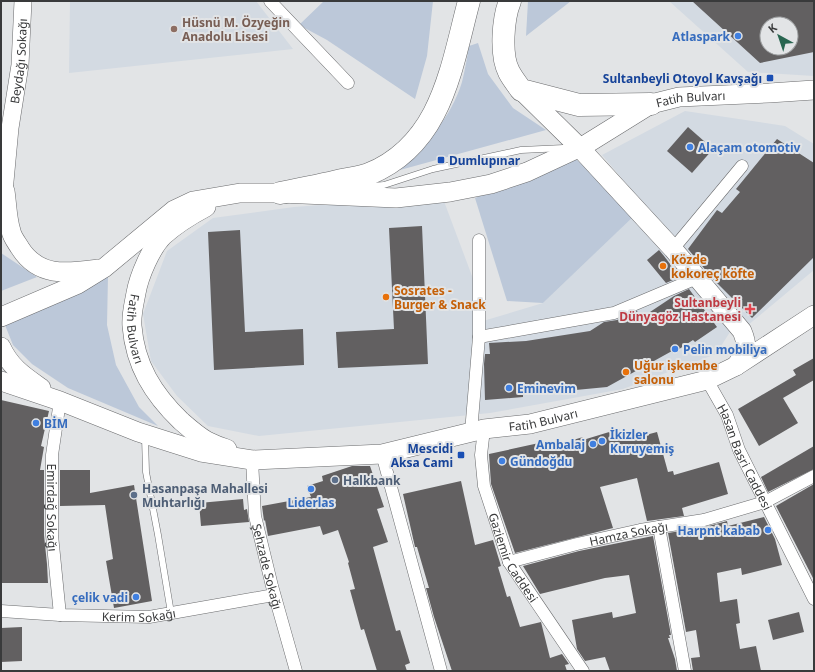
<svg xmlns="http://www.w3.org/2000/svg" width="815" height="672" viewBox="0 0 815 672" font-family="'Noto Sans',sans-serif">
  <rect width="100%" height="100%" fill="#e2e4e6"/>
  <g fill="#d3dae2" fill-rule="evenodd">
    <polygon points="70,1 256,1 293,49 69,73"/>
    <path d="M669 1H814V76L748 72ZM767 24H791V48H767Z"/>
    <polygon points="685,111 785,126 814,144 814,270 747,326 602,155"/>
    <polygon points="442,196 475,284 473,324 543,303 634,216 730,332 716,354 623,389 490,413 259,436 208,426 177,396 151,361 143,314 167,251 213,218 294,207"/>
  </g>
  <g fill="#bcc8d9">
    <polygon points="324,1 433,1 427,56 415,99 327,40 299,25"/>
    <polygon points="528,1 571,1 526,36"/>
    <path d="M478 43 488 74 513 108 546 130 400 170C426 144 451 118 462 82 465 70 467 58 469 46Z"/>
    <polygon points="573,156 634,216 543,303 507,301 475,198"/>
    <polygon points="1,253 37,277 1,291"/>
    <polygon points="108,276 107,325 116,365 139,407 158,426 68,388 32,364 13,345 5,325"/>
  </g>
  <g fill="#626061" fill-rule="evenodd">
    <path d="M692 1H814V52L760 63ZM767 24H791V48H767Z"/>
    <polygon points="688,127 713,149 692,173 667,151"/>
    <polygon points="777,139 814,163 814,257 752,318 713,279 688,249 717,210 722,213 740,192 736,189"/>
    <polygon points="422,226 428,364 338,368 336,332 394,329 389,228"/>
    <polygon points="240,230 245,332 303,329 304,365 214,370 208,232"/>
    <polygon points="659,250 664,256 680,277 666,283 647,260"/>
    <polygon points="689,289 717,327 695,342 693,340 673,353 672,351 607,387 523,395 523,397 485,400 484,364 485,354 490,354 489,343 526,341 590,331 604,322 617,320 637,311 641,318 674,296"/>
    <polygon points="814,358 814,380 783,398 798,423 759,446 738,409 796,375 793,370"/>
    <polygon points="1,400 49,411 41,446 44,447 40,470 44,470 44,535 47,564 48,583 1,583"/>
    <polygon points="619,429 623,441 657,432 668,472 673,471 674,475 719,462 728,494 682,508 684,516 647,521 637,478 600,487 613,528 515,553 491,484 489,454 539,443 540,450 583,437 583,440"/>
    <polygon points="814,446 814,469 768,492 761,477"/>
    <polygon points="352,466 370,466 384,507 377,509 388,542 373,547 396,631 400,630 410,663 405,665 407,671 377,671 364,629 361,630 350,590 355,589 348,563 349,562 338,530 323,535 320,526 268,536 265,520 264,521 262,506 311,497 307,486 323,481 322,476"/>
    <polygon points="60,470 90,470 90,493 134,485 152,601 114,608 106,561 113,559 105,505 60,506"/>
    <polygon points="461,481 475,545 493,540 501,566 498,567 507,597 510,596 520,627 541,622 550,658 562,654 569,664 565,665 567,671 452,671 434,617 426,588 429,588 417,547 415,547 403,494"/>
    <polygon points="814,484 814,580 776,506"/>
    <polygon points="243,499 244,510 247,509 249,522 201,526 199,503"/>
    <polygon points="764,517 775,539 782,565 742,575 741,568 717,573 720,602 737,599 740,623 736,624 740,649 756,646 761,671 693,671 691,658 700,657 696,630 686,632 668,533 705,527 727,521 728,526"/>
    <polygon points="653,536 671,635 669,635 670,638 668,638 675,659 677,671 610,671 605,657 585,661 577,649 572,620 612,612 613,618 636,613 629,575 605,578 540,594 523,566 579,551"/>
    <polygon points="799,612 804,632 773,640 768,620"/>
    <polygon points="22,627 22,661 1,662 1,628"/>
  </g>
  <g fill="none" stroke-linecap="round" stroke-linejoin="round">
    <g stroke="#6a6b6d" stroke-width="7">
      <g id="service">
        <polyline points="360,187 384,185 433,169 521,150 564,148"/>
        <polyline points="145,437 146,472 158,535 171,613"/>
      </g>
    </g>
    <g stroke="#6a6b6d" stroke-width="13">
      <g id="minor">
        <polyline points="270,1 348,83"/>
        <polyline points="673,249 742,166"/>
        <polyline points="479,337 614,313 697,278"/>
        <path id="s1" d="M707 380 727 415 739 450 814 599"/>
        <path id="s2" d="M60 401 52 455V535L60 615"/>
        <path id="s3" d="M484 429 481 455 484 486 509 562 583 671"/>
        <polyline points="471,432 479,337 479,240"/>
        <polyline points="382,454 441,671"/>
        <path id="s4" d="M252 460 255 516 272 586 296 671"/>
        <polyline points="659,527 685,671"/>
        <path id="s5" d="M509 562 577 544 640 530 704 520 765 502 814 476"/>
        <path id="s6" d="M1 611 60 615 149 617 274 595"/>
      </g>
    </g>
    <g stroke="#6a6b6d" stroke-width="18">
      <g id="secondary">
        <path id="s7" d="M3 203 10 128 20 65 23 1"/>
      </g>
    </g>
    <g stroke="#6a6b6d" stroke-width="20">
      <g id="primary">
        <path d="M521 90 579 147 673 249 742 331C749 348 746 351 736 366"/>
        <path d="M5 191C7 204 7 219 11 231 12 237 17 243 20 248 39 278 68 273 98 269"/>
        <path id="s8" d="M206 207C191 215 176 224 163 236 151 248 139 276 136 293 134 304 131 315 132 326 135 365 153 394 181 421 189 428 198 436 207 441 213 444 220 447 227 449"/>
        <path id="s9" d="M1 317 78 284 104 268 174 210 193 201 240 193H280L396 198 450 192 491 184 527 172 585 145 651 104 679 97 769 93 814 90"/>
        <path d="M1 347C10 367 24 376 41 388"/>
        <path id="s10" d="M1 381 60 401 138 432 201 452 252 460 382 454 484 429 530 424 707 380 736 366 814 315"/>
      </g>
    </g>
    <g stroke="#6a6b6d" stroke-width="23">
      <g id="motorway">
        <path d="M510 1C503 18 500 55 509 72 512 78 517 84 521 90L579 105 651 104"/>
        <path d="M280 193C301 189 322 185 342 180 351 178 361 177 369 174 442 144 451 68 469 1"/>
      </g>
    </g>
    <use href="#service" stroke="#fff" stroke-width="6"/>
    <use href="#minor" stroke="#fff" stroke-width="12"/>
    <use href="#secondary" stroke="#fff" stroke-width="17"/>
    <use href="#primary" stroke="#fff" stroke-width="19"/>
    <use href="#motorway" stroke="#fff" stroke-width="22"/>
  </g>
  <circle fill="#8d6e63" stroke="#e2e4e6" stroke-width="1.5" cx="174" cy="29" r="4"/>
  <g fill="#3f7fe0" stroke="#e2e4e6" stroke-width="1.5">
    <circle cx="738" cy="36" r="4"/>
    <circle cx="690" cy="147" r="4"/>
    <circle cx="675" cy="349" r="4"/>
    <circle cx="509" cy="388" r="4"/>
    <circle cx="36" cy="423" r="4"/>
    <circle cx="602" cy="441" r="4"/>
    <circle cx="593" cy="444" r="4"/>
    <circle cx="502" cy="461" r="4"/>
    <circle cx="311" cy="489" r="4"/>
    <circle cx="768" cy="530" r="4"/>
    <circle cx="136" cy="597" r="4"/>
  </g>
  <g fill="#1a4fb4" stroke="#e2e4e6" stroke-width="1.5">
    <rect x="766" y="74" width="8" height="8" rx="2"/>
    <rect x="437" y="156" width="8" height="8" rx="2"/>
    <rect x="457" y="451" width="8" height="8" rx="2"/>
  </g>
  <g fill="#e8710a" stroke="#e2e4e6" stroke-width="1.5">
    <circle cx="663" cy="266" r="4"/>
    <circle cx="386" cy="297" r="4"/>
    <circle cx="626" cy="372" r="4"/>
  </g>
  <path fill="#e0444e" stroke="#e2e4e6" stroke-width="1.5" d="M748 303h4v4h4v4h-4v4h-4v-4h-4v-4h4z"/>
  <g fill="#5c6f8a" stroke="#e2e4e6" stroke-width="1.5">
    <circle cx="335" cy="480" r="4"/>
    <circle cx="134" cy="495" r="4"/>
  </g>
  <g text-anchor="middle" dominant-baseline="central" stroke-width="4" stroke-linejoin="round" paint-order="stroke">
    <g font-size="12" font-weight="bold" fill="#785e54" stroke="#e2e4e6" text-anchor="start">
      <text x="182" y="22">Hüsnü M. Özyeğin<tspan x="182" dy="14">Anadolu Lisesi</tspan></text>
    </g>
    <g font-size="12" font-weight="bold" fill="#366cbe" stroke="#e2e4e6" text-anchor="start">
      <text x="730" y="36" text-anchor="end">Atlaspark</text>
      <text x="698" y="147">Alaçam otomotiv</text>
      <text x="683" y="349">Pelin mobiliya</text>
      <text x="517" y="388">Eminevim</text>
      <text x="44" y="423">BİM</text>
      <text x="610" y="434">İkizler<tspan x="610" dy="14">Kuruyemiş</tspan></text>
      <text x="585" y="444" text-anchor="end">Ambalaj</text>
      <text x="510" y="461">Gündoğdu</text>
      <text x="311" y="502" text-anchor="middle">Liderlas</text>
      <text x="760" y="530" text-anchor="end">Harpnt kabab</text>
      <text x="128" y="597" text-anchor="end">çelik vadi</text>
    </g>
    <g font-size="12" fill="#393a3b" stroke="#e2e4e6">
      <text stroke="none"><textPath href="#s7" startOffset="143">Beydağı Sokağı</textPath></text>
      <text stroke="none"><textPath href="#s9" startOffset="746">Fatih Bulvarı</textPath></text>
      <text stroke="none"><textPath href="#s8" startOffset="152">Fatih Bulvarı</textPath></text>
      <text stroke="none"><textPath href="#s10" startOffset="559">Fatih Bulvarı</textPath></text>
      <text stroke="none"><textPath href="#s1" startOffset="86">Hasan Basri Caddesi</textPath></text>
      <text stroke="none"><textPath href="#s2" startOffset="107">Emirdağ Sokağı</textPath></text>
      <text stroke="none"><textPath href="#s5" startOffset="123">Hamza Sokağı</textPath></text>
      <text stroke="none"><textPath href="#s3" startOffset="135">Gaziemir Caddesi</textPath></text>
      <text stroke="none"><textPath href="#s4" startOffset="108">Şehzade Sokağı</textPath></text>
      <text stroke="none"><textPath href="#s6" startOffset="138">Kerim Sokağı</textPath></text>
    </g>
    <g font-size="12" font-weight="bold" fill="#164399" stroke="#e2e4e6" text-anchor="end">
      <text x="762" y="78">Sultanbeyli Otoyol Kavşağı</text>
      <text x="449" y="160" text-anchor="start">Dumlupınar</text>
      <text x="453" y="448">Mescidi<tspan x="453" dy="14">Aksa Cami</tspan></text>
    </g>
    <g font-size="12" font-weight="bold" fill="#c56008" stroke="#e2e4e6" text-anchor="start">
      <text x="671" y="259">Közde<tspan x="671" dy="14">kokoreç köfte</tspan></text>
      <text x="394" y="290">Sosrates -<tspan x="394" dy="14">Burger &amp; Snack</tspan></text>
      <text x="634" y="365">Uğur işkembe<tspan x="634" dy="14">salonu</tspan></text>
    </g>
    <g font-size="12" font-weight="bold" fill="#be3a42" stroke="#e2e4e6" text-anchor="end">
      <text x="741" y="302">Sultanbeyli<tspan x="741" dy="14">Dünyagöz Hastanesi</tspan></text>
    </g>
    <g font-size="12" font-weight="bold" fill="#4e5e75" stroke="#e2e4e6" text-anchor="start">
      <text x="343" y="480">Halkbank</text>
      <text x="142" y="488">Hasanpaşa Mahallesi<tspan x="142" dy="14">Muhtarlığı</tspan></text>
    </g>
  </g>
  <rect width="815" height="672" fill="none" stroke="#393a3b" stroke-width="4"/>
  <g transform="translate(779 36) rotate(320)"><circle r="19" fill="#e2e4e6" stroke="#9ea0a2"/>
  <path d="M0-3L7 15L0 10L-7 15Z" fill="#286550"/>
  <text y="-6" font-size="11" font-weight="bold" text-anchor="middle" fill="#393a3b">K</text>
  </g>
</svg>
